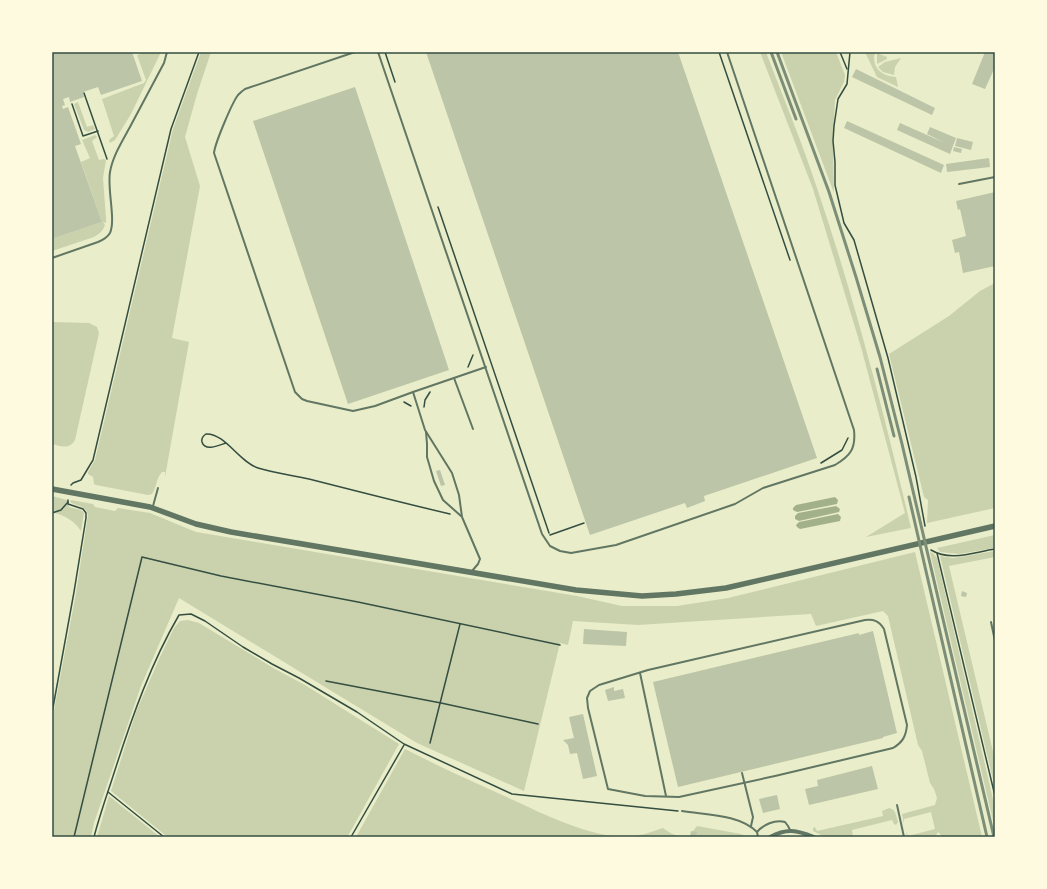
<svg xmlns="http://www.w3.org/2000/svg" width="1047" height="889" viewBox="0 0 1047 889" font-family="Poppins,sans-serif">
  <rect width="100%" height="100%" fill="#e9edc9"/>
  <g fill="#cad2ad">
    <polygon points="139,52 161,52 131,114 115,140 110,143 109,140 114,136 102,99 144,83 146,80 137,55 140,54"/>
    <path d="M201 52H211L197 94 185 137 200 186 172 338 189 342 165 477V472H162C156 478 157 487 152 494L148 495 96 485 94 484 93 477 88 474V472L95 460 173 129Z"/>
    <path d="M760 52H766C783 97 802 142 817 188 855 300 884 413 911 528L866 537 905 513 861 347 813 189Z"/>
    <polygon points="781,52 836,52 845,75 844,82 835,100 833,145 834,193"/>
    <path d="M865 52H875C871 68 882 76 896 77L898 87 877 77Z"/>
    <polygon points="877,53 887,57 887,59 877,64"/>
    <polygon points="901,58 895,67 894,75 883,72 878,67 885,62"/>
    <polygon points="78,102 87,127 93,125 95,129 88,132 84,130 74,104"/>
    <path d="M95 135 97 137 92 141 99 160 104 159 106 160 103 178 106 218V223L103 222 105 225C103 231 99 234 94 237L52 251V239L102 222 81 162 90 158 82 140Z"/>
    <polygon points="995,283 995,508 927,523 928,500 924,497 889,354 949,316 980,291"/>
    <path d="M52 322 89 323 97 327 99 333 75 440C69 450 61 446 52 444Z"/>
    <path d="M52 496 67 500 69 507 81 510 84 513 81 531C74 520 65 516 52 512Z"/>
    <path d="M71 500 93 504 95 507 115 511 118 508 150 513 196 532 577 596 622 606H677L728 598 915 552 982 837H943L938 832 935 837H907L906 831 908 836 935 829 931 812 904 819V824L902 814 935 805 937 798 934 789 930 783 922 751 918 745 888 616 883 611 816 626 811 614 638 625 573 621 568 645 560 643 524 791 417 743 179 598 141 686 94 823 91 837H52V721L76 593 88 515C86 505 77 507 70 502Z"/>
    <polygon points="995,535 995,548 959,554 940,552 937,548"/>
    <polygon points="995,551 995,557 949,566 995,760 995,788 940,556 953,558"/>
    <polygon points="930,552 933,553 937,558 995,808 995,829"/>
    <polygon points="188,620 199,623 275,669 305,685 399,744 348,836 333,837 170,837 165,835 111,791 136,712 160,657 174,628 180,621"/>
    <path d="M405 749C440 767 475 783 511 799 545 815 582 833 620 837H356Z"/>
    <polygon points="109,796 160,837 97,837"/>
    <path d="M889 808C896 809 896 816 898 822L896 825 894 824 892 820 852 830 853 837H825L813 831V828L815 827 817 831 883 816 882 811Z"/>
    <polygon points="697,826 741,834 746,837 696,837 693,831"/>
    <path d="M663 828C672 834 679 839 691 835L690 837H629L645 834Z"/>
  </g>
  <g fill="#a3b18a">
    <polygon points="835,497 838,500 837,504 797,512 793,510 793,508 796,505"/>
    <polygon points="836,506 840,509 839,512 799,521 795,519 795,516 798,513"/>
    <polygon points="838,514 841,517 840,521 800,529 797,527 796,525 799,522"/>
  </g>
  <g fill="#bcc5a7">
    <polygon points="52,52 132,52 142,81 101,95 98,87 83,92 84,97 70,102 69,97 63,99 65,105 62,106 63,109 68,107 81,144 75,146 102,222 52,239"/>
    <polygon points="426,52 678,52 817,458 704,496 705,501 687,508 685,503 590,535"/>
    <polygon points="985,52 995,52 995,67 985,89 972,84"/>
    <polygon points="856,69 935,108 932,115 852,77"/>
    <polygon points="355,87 449,370 348,404 253,121"/>
    <polygon points="847,121 944,165 941,173 844,128"/>
    <polygon points="900,123 945,143 927,134 930,127 956,138 950,154 897,130"/>
    <polygon points="957,138 973,142 971,150 955,146"/>
    <polygon points="954,147 962,149 961,153 953,151"/>
    <polygon points="989,158 990,167 947,172 946,164"/>
    <polygon points="995,192 995,266 963,273 959,252 955,253 952,240 966,236 960,209 958,210 956,201"/>
    <polygon points="440,470 445,485 441,486 436,471"/>
    <polygon points="962,591 967,593 966,597 961,596"/>
    <polygon points="584,629 627,632 626,646 583,644"/>
    <polygon points="873,631 897,733 883,737 883,738 678,787 653,682 859,633 859,635"/>
    <polygon points="614,687 614,691 623,689 625,698 608,701 605,690"/>
    <polygon points="583,714 597,776 583,779 577,753 570,754 568,745 563,740 574,738 569,717"/>
    <polygon points="872,766 878,789 809,805 805,789 818,786 817,780"/>
    <polygon points="777,795 780,809 763,813 759,799"/>
    <polygon points="691,831 697,832 696,837 690,837"/>
  </g>
  <g fill="none" stroke-linecap="round" stroke-linejoin="round">
    <g stroke="#344e41" stroke-width="1.5">
      <polyline points="385,52 395,82"/>
      <polyline points="719,52 790,260"/>
      <polyline points="840,52 847,69"/>
      <polyline points="850,52 847,84 838,99 834,126 833,141 835,162 835,185 844,223 854,240 888,358 916,477 925,526"/>
      <polyline points="84,93 107,159"/>
      <polyline points="72,104 83,136 98,131"/>
      <polyline points="438,207 549,533"/>
      <polyline points="468,367 473,355"/>
      <polyline points="404,402 411,406"/>
      <polyline points="424,407 425,400 430,392"/>
      <path d="M226 443C220 445 205 452 202 442 201 438 203 436 206 434 225 433 239 462 258 468 274 473 292 475 309 479 356 491 403 503 450 514"/>
      <polyline points="821,463 842,450 848,438"/>
      <polyline points="71,485 73,483 81,480 93,460 171,129 199,52"/>
      <polyline points="52,513 61,510 68,502"/>
      <polyline points="550,535 584,523"/>
      <path d="M931 550C951 562 974 552 995 549"/>
      <polyline points="937,553 995,796"/>
      <polyline points="326,681 441,703 538,724"/>
      <polyline points="52,713 74,592 86,518 86,513 83,509 68,504 68,500"/>
      <polyline points="430,743 460,624"/>
      <polyline points="108,792 164,837"/>
      <polyline points="74,837 142,557 221,576 358,602 560,645"/>
      <path d="M94 837C100 814 108 792 115 770 132 717 151 663 179 615L191 614 205 621 243 647 272 664 299 678 357 712 404 744 512 794 678 811"/>
      <polyline points="351,837 404,745"/>
    </g>
    <g stroke="#617663" stroke-width="2">
      <path d="M355 52 245 89C242 91 240 93 238 95 232 103 215 143 214 153L295 392 302 399 307 401 353 411 375 406 413 392"/>
      <path d="M378 52 542 534 550 546 560 551 571 553 616 545 735 504 763 488 835 465C850 456 856 449 854 430L727 52"/>
      <polyline points="959,184 995,177"/>
      <path d="M52 258 98 242C103 240 107 238 110 233 116 220 107 189 110 172 113 155 123 140 131 125 142 104 153 84 164 63L167 52"/>
      <polyline points="454,378 473,429"/>
      <polyline points="426,432 427,444 427,457 434,481 443,500 461,516"/>
      <polyline points="153,506 158,488"/>
      <polyline points="472,571 478,564 480,559 462,517 459,495 452,473 425,430 413,392 486,367"/>
      <path d="M865 620C874 619 879 621 884 629L907 725C906 736 903 742 893 748L775 776 679 797 645 796 608 789 588 708 587 698 590 691 599 685 648 670Z"/>
      <polyline points="991,622 995,641"/>
      <polyline points="640,673 666,796"/>
      <polyline points="742,773 753,817 751,826"/>
      <polyline points="897,805 904,837"/>
      <path d="M682 811C706 815 739 814 757 832"/>
      <path d="M758 837 757 832C763 825 775 819 785 822L788 826 790 830"/>
    </g>
    <path stroke="#617663" stroke-width="4" d="M770 837C787 828 796 830 814 837"/>
    <polyline stroke="#617663" stroke-width="5.5" points="52,489 150,507 196,524 231,532 576,590 642,596 676,594 726,588 995,526"/>
    <g stroke="#7c8e77" stroke-width="3">
      <polyline points="771,52 796,119"/>
      <polyline points="777,52 829,192 856,277 880,357 902,444 994,837"/>
      <polyline points="877,369 894,436"/>
      <polyline points="909,497 987,837"/>
    </g>
  </g>
  <rect width="1047" height="889" fill="none" stroke="#fefae0" stroke-width="106"/>
  <rect x="53" y="53" width="941" height="783" fill="none" stroke="#344e41" stroke-width="1.5"/>
</svg>
